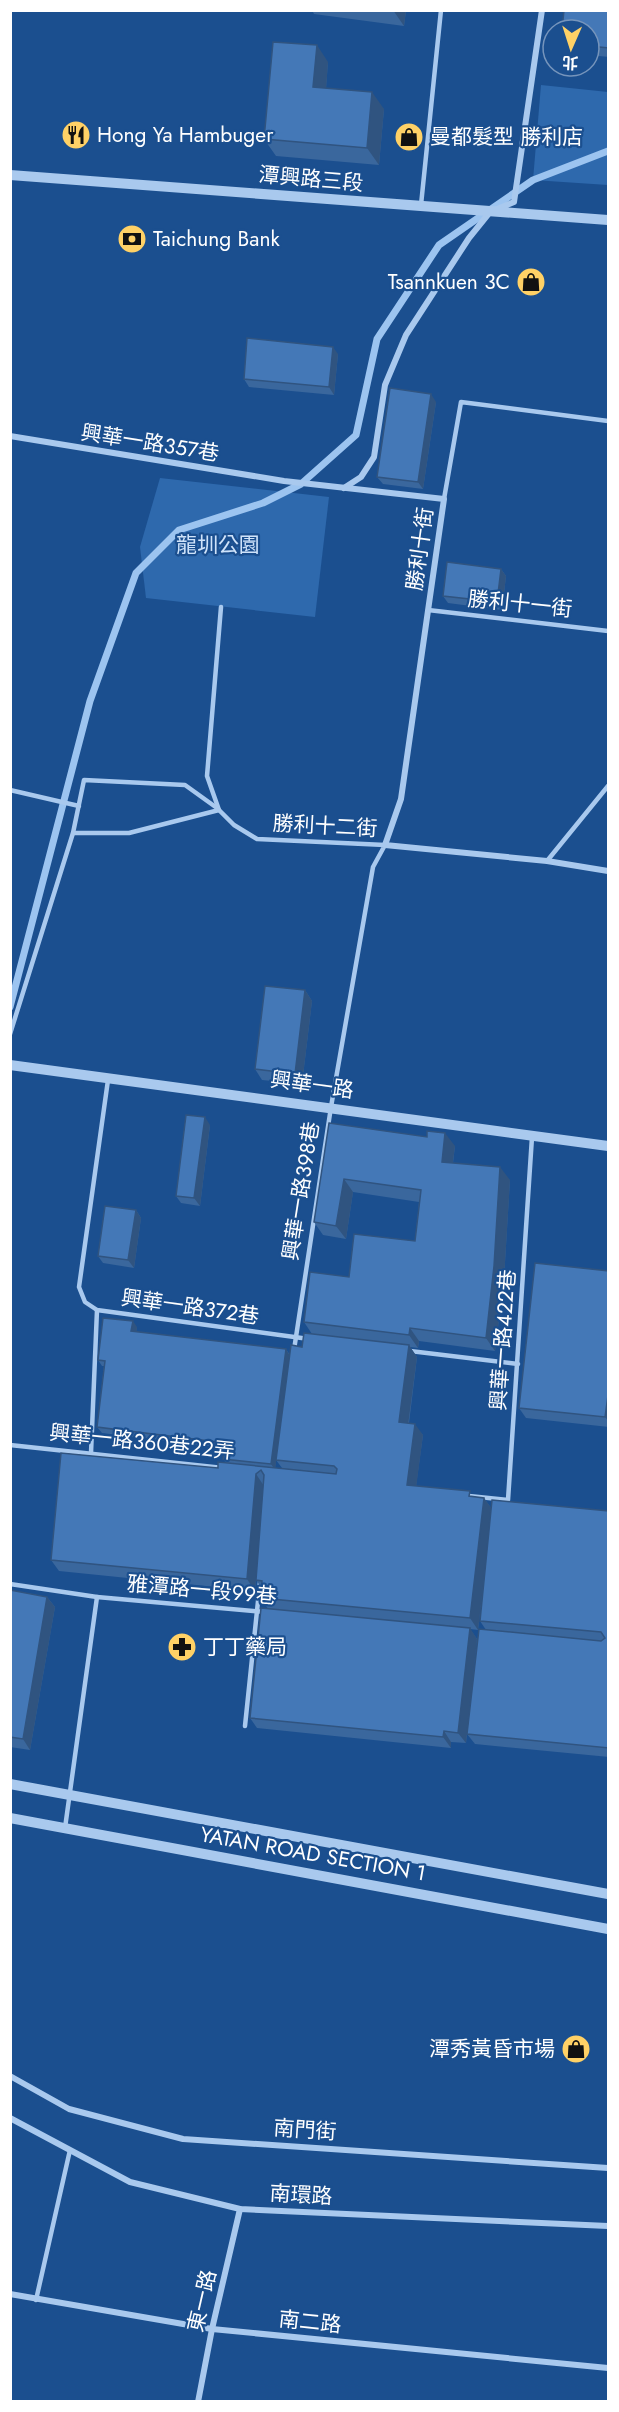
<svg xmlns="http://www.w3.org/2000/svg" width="619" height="2412" viewBox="0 0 619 2412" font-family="Jost,'Noto Sans TC',sans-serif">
  <rect width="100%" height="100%" fill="#1b4f8f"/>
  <g fill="#2e69ad">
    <polygon points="541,85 608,92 608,185 533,180"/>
    <polygon points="160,478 329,497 315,617 146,598 140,547"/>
  </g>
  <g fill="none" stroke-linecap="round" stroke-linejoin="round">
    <polyline stroke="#9cc4f0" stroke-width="7" points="10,1007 90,701 136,573 179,530 263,503 301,484 356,435 377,339 439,245 533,180 608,151"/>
    <g stroke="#a9c9ee" stroke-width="4.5">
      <polyline points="421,205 441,10"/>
      <polyline points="444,499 461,402 608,421"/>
      <polyline points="221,607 207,776 219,810 234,825 257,839 385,845 373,867 331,1107 294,1350"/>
      <polyline points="428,610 608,631"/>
      <polyline points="10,790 79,806"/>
      <polyline points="73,833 129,833 219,810"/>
      <polyline points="547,861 608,786"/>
      <polyline points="10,1034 73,833 84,780 185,785 217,808"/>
      <polyline points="108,1080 79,1287 85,1302 97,1310 309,1339"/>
      <polyline points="410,1351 518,1364"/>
      <polyline points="10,1445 223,1468"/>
      <polyline points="91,1453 97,1310"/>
      <polyline points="469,1496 508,1500 532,1137"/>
      <polyline points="10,1584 97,1597"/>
      <polyline points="245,1726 260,1582"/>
      <polyline points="65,1828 97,1597 265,1612"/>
      <polyline points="36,2300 70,2150"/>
    </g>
    <g stroke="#a9c9ee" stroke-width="6">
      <polyline points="10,436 284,481 444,499 401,799 385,845 547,861 608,871"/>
      <polyline points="344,488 361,477 374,457 385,385 406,335 469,238 490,212 514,202 542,10"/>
      <polyline points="10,2076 69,2109 183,2139 608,2168"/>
      <polyline points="10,2118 130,2182 240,2209 608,2226"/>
      <polyline points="10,2294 212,2329 608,2368"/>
      <polyline points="198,2402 212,2329 240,2209"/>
    </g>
    <g stroke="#a9c9ee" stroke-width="10">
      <polyline points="10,175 608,220"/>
      <polyline points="10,1065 608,1146"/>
      <polyline points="10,1784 608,1894"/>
      <polyline points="10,1818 608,1929"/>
    </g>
  </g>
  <g fill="#3a679d" fill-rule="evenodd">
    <polygon points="312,10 406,10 404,26 314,14"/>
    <polygon points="609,10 609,57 589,55 589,30"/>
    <polygon points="328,62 326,88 384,109 379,165 276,156 264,139"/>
    <polygon points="338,354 334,395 249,387 244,379"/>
    <polygon points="436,402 423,489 383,484 377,477"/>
    <polygon points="501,569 506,576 502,610 448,603 443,596"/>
    <polygon points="305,990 312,1001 302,1084 262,1080 255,1069"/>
    <path d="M329 1123 455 1146 453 1163 510 1180 504 1279 495 1351 419 1341 418 1348 410 1347 417 1357 409 1423 423 1435 416 1486 474 1497 484 1498 491 1508 609 1511V1757L475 1744 467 1734 486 1630 480 1621 486 1561 478 1630 470 1629 477 1639 466 1743 451 1742V1748L257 1728 250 1718 268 1609 261 1598 262 1589 256 1580 264 1486 255 1591 59 1571 51 1560 226 1463 223 1459 224 1448 102 1433 97 1427 104 1366H102L98 1360 137 1327 136 1332 286 1349 290 1355 302 1347 312 1334 304 1322 349 1277 415 1241 419 1202 353 1192 346 1239 323 1235 314 1222ZM276 1460 282 1468H275Z"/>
    <polygon points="210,1125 200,1206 181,1203 176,1196"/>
    <polygon points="136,1210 141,1218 134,1268 103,1263 98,1256"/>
    <polygon points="609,1271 609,1427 526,1418 519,1408"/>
    <polygon points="10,1590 47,1597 55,1607 30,1750 10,1747"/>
  </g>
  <g fill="#305480">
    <polygon points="393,10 406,10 404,26"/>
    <polygon points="317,45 328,62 325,104 313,87"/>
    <polygon points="372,92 384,109 379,165 367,148"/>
    <polygon points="333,347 338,354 334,395 329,387"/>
    <polygon points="431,394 436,402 423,489 418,482"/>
    <polygon points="501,569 506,576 502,610 497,602"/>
    <polygon points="305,990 312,1001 302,1084 295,1074"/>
    <polygon points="205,1117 210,1125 200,1206 194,1198"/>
    <polygon points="445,1133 455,1146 451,1176 442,1162"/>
    <polygon points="500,1167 510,1180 504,1279 495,1351 486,1338"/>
    <polygon points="344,1179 353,1192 346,1239 336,1226"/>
    <polygon points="136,1210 141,1218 134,1268 128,1260"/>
    <polygon points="133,1321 137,1327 136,1337 131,1331"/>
    <polygon points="410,1328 419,1341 418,1348 409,1335"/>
    <polygon points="409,1345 417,1357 407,1433 399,1422"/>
    <polygon points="286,1349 290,1356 275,1470 271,1464"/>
    <polygon points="609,1388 609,1422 605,1417"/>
    <polygon points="415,1424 423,1435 415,1496 407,1485"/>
    <polygon points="256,1474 264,1486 255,1591 247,1579"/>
    <polygon points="484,1498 492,1509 478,1630 470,1618"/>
    <polygon points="47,1597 55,1607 30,1750 23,1739"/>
    <polygon points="470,1628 477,1639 466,1743 458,1733"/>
    <polygon points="444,1731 451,1742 451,1748 443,1737"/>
  </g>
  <g fill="#4478b7" stroke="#305480" stroke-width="1.5">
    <polygon points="564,10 609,10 609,48 589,46 589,30 562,30"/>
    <polygon points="273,42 317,45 313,87 372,92 367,148 264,139"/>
    <polygon points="247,338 333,347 329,387 244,379"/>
    <polygon points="390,388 431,394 418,482 377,477"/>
    <polygon points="447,562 501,569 497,602 443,596"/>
    <polygon points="265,986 305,990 295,1074 255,1069"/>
    <polygon points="186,1115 205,1117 194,1198 176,1196"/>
    <polygon points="329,1123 427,1137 427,1131 445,1133 442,1162 500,1167 494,1266 486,1338 410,1328 409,1335 304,1322 310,1272 349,1277 354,1234 415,1241 421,1190 344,1179 336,1226 314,1222"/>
    <polygon points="105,1206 136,1210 128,1260 98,1256"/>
    <polygon points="535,1263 609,1271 609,1388 605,1417 519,1408"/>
    <polygon points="103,1318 133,1321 131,1331 286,1349 271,1464 223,1459 225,1443 97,1427 105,1361 98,1360"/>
    <polygon points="304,1333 409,1345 399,1422 415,1424 407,1485 470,1491 469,1496 484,1498 470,1618 261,1598 262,1581 256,1580 264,1475 261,1470 256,1474 247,1579 51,1560 61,1453 218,1468 218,1462 336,1474 337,1469 334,1466 276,1460 291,1345 302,1347"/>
    <polygon points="492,1500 609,1511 609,1748 467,1734 479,1629 601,1641 605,1638 601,1632 480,1621"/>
    <polygon points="10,1590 47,1597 23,1739 10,1737"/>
    <polygon points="261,1608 470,1628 458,1733 444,1731 443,1737 250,1718"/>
  </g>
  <defs>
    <g id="restaurant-disc" transform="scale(1.5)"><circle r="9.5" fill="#ffd166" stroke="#1b4f8f"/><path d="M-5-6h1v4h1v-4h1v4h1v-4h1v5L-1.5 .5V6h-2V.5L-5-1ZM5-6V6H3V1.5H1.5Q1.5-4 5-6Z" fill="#111"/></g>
    <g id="shop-disc" transform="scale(1.5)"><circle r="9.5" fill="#ffd166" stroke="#1b4f8f"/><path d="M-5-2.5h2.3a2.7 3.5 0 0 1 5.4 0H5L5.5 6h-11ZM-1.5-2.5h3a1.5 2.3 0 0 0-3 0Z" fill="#111"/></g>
    <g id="bank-disc" transform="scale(1.5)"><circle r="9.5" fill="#ffd166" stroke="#1b4f8f"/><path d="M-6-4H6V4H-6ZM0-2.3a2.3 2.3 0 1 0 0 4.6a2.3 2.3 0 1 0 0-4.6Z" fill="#111"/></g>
    <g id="pharmacy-disc" transform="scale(1.5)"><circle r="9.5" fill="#ffd166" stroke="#1b4f8f"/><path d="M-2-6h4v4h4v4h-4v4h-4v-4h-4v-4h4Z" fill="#111"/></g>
  </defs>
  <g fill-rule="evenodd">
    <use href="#restaurant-disc" x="76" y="135"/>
    <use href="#shop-disc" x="409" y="137"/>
    <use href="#bank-disc" x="132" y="239"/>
    <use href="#shop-disc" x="531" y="282"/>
    <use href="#pharmacy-disc" x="182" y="1647"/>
    <use href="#shop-disc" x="576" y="2049"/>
  </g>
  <g text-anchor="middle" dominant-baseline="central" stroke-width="4.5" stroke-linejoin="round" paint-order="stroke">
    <g font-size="21" fill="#fff" stroke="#1b4f8f" text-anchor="start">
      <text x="97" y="135">Hong Ya Hambuger</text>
      <text x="430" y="137">曼都髮型 勝利店</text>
      <text x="153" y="239">Taichung Bank</text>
      <text x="510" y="282" text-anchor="end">Tsannkuen 3C</text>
      <text x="203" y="1647">丁丁藥局</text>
      <text x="555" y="2049" text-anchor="end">潭秀黃昏市場</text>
    </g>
    <g font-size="21" fill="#fff" stroke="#1b4f8f">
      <text transform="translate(311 179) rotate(5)">潭興路三段</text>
      <text transform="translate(150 443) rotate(9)">興華一路357巷</text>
      <text transform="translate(420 549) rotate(-82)">勝利十街</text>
      <text transform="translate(520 604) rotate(6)">勝利十一街</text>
      <text transform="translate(325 826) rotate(3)">勝利十二街</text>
      <text transform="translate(312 1085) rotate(8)">興華一路</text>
      <text transform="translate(301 1191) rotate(-81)">興華一路398巷</text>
      <text transform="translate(190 1307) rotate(8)">興華一路372巷</text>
      <text transform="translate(503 1340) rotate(-86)">興華一路422巷</text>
      <text transform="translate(142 1442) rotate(6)">興華一路360巷22弄</text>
      <text transform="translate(202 1590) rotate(5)">雅潭路一段99巷</text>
      <text transform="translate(313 1854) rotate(10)">YATAN ROAD SECTION 1</text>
      <text transform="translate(305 2130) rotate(4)">南門街</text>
      <text transform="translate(301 2195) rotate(3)">南環路</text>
      <text transform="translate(202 2301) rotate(-77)">東一路</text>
      <text transform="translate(310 2322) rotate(6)">南二路</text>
    </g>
    <g font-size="21" fill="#cfe3fa" stroke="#1b4f8f">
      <text x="218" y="545">龍圳公園</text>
    </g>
  </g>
  <rect width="619" height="2412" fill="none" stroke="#ffffff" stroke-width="24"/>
  <g transform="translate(571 48) rotate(183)"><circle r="28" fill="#1b4f8f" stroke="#7695bc" stroke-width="1.5"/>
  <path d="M0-4.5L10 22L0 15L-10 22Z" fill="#ffd166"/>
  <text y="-9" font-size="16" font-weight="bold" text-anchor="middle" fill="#ffffff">北</text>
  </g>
</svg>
